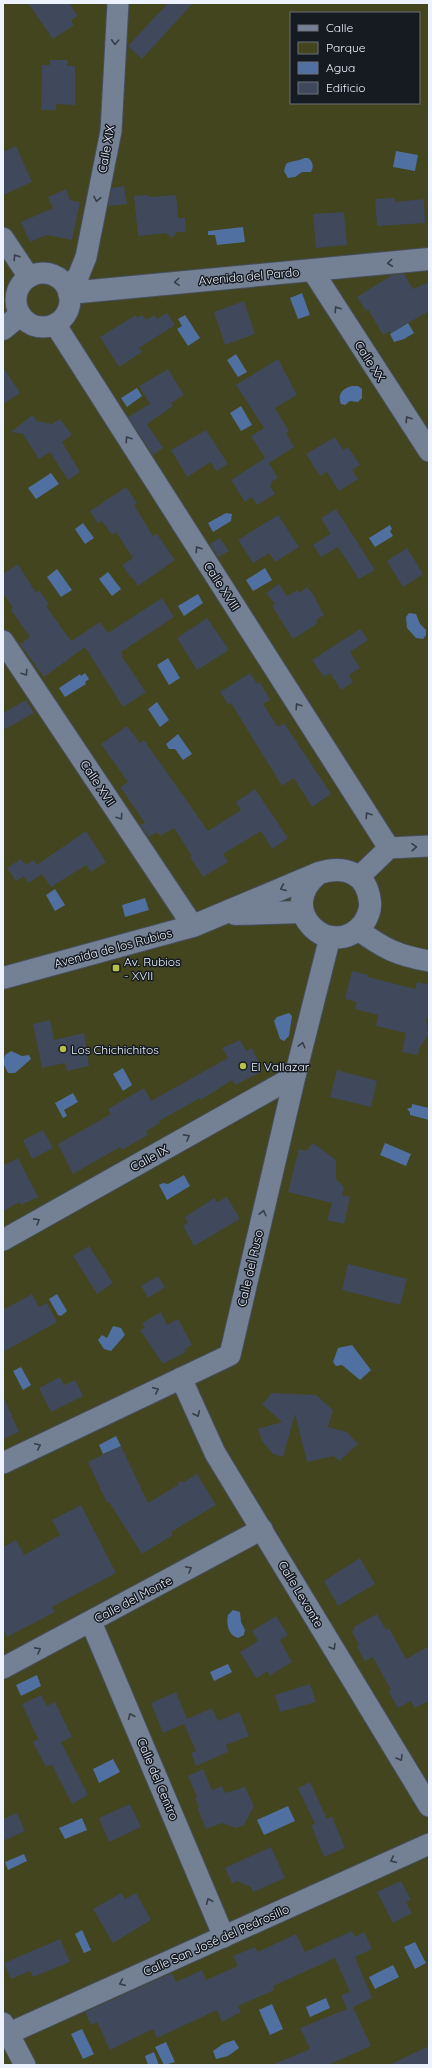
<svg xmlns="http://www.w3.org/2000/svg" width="432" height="2068" viewBox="0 0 432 2068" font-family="Quicksand,sans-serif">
  <rect width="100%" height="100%" fill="#293344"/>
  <path fill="#42451d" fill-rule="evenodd" d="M3 3H429V2065H3ZM291 13H419V103H291Z"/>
  <g fill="#5170a2">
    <polygon points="396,151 418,155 415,171 393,167"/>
    <path d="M304 158H308C313 161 314 167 311 172H302L295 177 288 178 284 171 286 164C291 160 298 162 304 158Z"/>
    <polygon points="243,227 245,242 217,245 215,235 208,235 208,231"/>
    <polygon points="302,293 310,315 298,319 290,298"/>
    <polygon points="185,315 200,338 188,346 177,329 182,326 178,319"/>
    <polygon points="408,323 414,333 404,339 394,342 390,334"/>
    <polygon points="236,354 247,372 238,377 227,360"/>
    <path d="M352 386H358L362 389V398L358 402 350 401 345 405 341 404C337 395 342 388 352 386Z"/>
    <polygon points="137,388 142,396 127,407 121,398"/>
    <polygon points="241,406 252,425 241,431 230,413"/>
    <polygon points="51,473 59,484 36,499 28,488"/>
    <polygon points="226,513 232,514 231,521 213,532 208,523"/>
    <polygon points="83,523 94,538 85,544 75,529"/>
    <polygon points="390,525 392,529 390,531 393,536 375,547 369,538"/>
    <polygon points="265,568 272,580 253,591 246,580"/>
    <polygon points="57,569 72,590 61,597 47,577"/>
    <polygon points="108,572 121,589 112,596 99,579"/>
    <polygon points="198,594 203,603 184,616 178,606"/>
    <polygon points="409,613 416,614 420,624 426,630 426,635 423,639 416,638 407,628 406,617"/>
    <polygon points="168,658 180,678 169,685 157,665"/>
    <polygon points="85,673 89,679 85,682 86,684 65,697 59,688 80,674 81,676"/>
    <polygon points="157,702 169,720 160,727 148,709"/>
    <polygon points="178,734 192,754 183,760 175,749 169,749 166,744"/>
    <polygon points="55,889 65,905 55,911 46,895"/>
    <polygon points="145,898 149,910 125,917 122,905"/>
    <polygon points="289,1013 292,1016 289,1036 284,1041 280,1039 274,1021 277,1017"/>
    <polygon points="11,1051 22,1056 29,1055 31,1059 15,1073 8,1073 3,1063 5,1055"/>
    <polygon points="123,1068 132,1085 123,1091 113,1074"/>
    <polygon points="73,1093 78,1102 64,1110 67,1116 63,1118 55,1103"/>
    <polygon points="412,1104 429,1108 429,1120 410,1115 410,1112 407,1109 412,1107"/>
    <polygon points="385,1143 411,1154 406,1166 380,1155"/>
    <polygon points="184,1175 190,1186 167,1200 159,1185 163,1183 168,1184"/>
    <polygon points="57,1294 67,1311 61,1316 58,1315 49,1299"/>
    <polygon points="113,1326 121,1328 125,1335 111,1351 104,1349 98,1340 102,1335 107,1338"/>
    <polygon points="352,1345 371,1370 360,1380 342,1365 336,1366 333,1362 338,1348"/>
    <polygon points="21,1367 31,1385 23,1390 13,1371"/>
    <polygon points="116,1436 121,1446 103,1454 99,1445"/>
    <path d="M233 1610 240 1612 241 1622 245 1630 244 1635 238 1638C228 1635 226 1624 228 1615Z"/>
    <polygon points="228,1664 232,1672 214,1681 210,1672"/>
    <polygon points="37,1675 41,1686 21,1696 16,1685"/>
    <polygon points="113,1759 120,1772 99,1783 93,1769"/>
    <polygon points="288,1806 295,1821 264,1835 257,1820"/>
    <polygon points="82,1818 87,1830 65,1839 59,1828"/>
    <polygon points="24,1854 27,1861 8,1870 5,1862"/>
    <polygon points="82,1930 91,1950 84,1953 75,1934"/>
    <polygon points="415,1942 426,1963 415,1969 404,1947"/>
    <polygon points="393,1965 399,1977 375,1989 369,1977"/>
    <polygon points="326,1998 330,2008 310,2017 306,2007"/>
    <polygon points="272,2004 283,2029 270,2035 259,2010"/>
    <polygon points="82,2029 94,2054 83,2059 71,2034"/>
    <polygon points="234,2040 239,2048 228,2056 216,2059 213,2051 223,2044"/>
    <polygon points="166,2042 175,2062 164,2065 155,2047"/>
    <polygon points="154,2052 159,2065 148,2065 145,2056"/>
  </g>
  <g fill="#3f495b">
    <polygon points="28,3 69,3 78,16 71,20 74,25 53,39"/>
    <polygon points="168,3 193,3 142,59 128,46"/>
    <polygon points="50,60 68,60 67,66 75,66 75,105 56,104 56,110 41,110 42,65 50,65"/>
    <polygon points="16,146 32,182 3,195 3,152"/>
    <polygon points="124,186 127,204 108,206 112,188"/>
    <polygon points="66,189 70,200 80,202 72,240 47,235 30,242 21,222 53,208 48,197"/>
    <polygon points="148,195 149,197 176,195 178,218 185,218 186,232 177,232 172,238 166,233 138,236 134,196"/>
    <polygon points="395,198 395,202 424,199 425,223 377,226 375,199"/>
    <polygon points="344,212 347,245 316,248 313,214"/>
    <polygon points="404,274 413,289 429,282 429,311 391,333 390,331 383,335 368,309 366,311 357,297 392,275"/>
    <polygon points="244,301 255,334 225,345 214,312"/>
    <polygon points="167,313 175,325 139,348 142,352 119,367 100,337 136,315 137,318 142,315 146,320 154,315 157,319"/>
    <polygon points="278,359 297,395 275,408 289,431 286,433 294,447 269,463 278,478 271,482 272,484 270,486 275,494 257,505 252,497 245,502 231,480 265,458 251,436 264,428 236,385"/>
    <polygon points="3,367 20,393 3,404"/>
    <polygon points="168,369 184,395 171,403 173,406 147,424 163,448 153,455 128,417 150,404 139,386"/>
    <polygon points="32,415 37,421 52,424 60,419 72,435 62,442 80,472 68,480 50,452 39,459 23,434 11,432"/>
    <polygon points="206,430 228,464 216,471 211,462 187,477 171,450"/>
    <polygon points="335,437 343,450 348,447 360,465 352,470 358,479 339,491 327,472 320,476 306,454"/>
    <polygon points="126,487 137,503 134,505 153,536 157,534 175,560 138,586 132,577 131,578 122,565 133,558 116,532 112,535 102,521 98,524 90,511"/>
    <polygon points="336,509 375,570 359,579 338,547 321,557 313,545 330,534 321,518"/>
    <polygon points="278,515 299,547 275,562 269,553 253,563 238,540"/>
    <polygon points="220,538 229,551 218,557 210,544"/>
    <polygon points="407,548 423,574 403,587 387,561"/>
    <polygon points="18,564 36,593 39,590 49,604 46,606 71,641 100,622 108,633 162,598 174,617 121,652 123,656 122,657 146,692 123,707 85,647 44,677 20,644 30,637 11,610 13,608 3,593 3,574"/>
    <polygon points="279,584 287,596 297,590 299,593 307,587 313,594 324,615 316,620 318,623 293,639 272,606 275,604 266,593"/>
    <polygon points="207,618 229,650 197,670 177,638"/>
    <polygon points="360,629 368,640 350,652 360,668 349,675 353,682 341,690 330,673 324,677 312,660"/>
    <polygon points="250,673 257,684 260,682 270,700 263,704 278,727 284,723 331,794 312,807 294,778 282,786 231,703 228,704 220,692"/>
    <polygon points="26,700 34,713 3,730 3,713"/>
    <polygon points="127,726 140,743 144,740 208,831 241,810 236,802 255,789 288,838 272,849 261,831 223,854 228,862 203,877 190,857 192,856 174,828 160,836 157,832 149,837 140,825 145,823 120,787 128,782 101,744"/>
    <polygon points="86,831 106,862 91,872 86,865 51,887 42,874 28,883 24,876 16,881 7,868 21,859 26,865 34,860 37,865"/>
    <polygon points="352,971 368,975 368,977 415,989 417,982 429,985 429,1016 426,1019 428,1035 419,1049 418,1055 402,1052 406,1033 376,1026 378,1015 355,1009 357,1002 345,999"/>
    <polygon points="50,1020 54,1040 84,1033 89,1066 67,1071 65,1063 42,1068 33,1024"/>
    <polygon points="240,1040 246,1051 252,1048 263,1071 235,1085 232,1080 201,1100 200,1098 159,1121 160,1123 146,1131 148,1135 122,1150 120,1147 73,1174 58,1144 111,1114 108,1109 144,1088 151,1101 228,1058 222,1048"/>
    <polygon points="337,1070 377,1081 371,1107 330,1097"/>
    <polygon points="43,1130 53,1148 32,1159 23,1140"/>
    <polygon points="313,1143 336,1160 336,1179 344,1187 342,1195 350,1197 344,1224 327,1220 332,1203 288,1192 299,1149 306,1151"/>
    <polygon points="18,1158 38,1197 21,1205 20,1202 3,1211 3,1166"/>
    <polygon points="227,1197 240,1219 194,1246 183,1226 188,1222 185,1217 214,1198 217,1202"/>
    <polygon points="89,1246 113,1283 97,1294 73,1256"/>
    <polygon points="348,1264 407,1279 400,1305 342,1290"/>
    <polygon points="158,1276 165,1287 148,1298 141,1286"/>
    <polygon points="32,1294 39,1307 47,1303 57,1322 3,1352 3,1310"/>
    <polygon points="161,1312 167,1325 178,1319 192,1345 184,1350 186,1352 163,1364 140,1330 145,1328 142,1323"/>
    <polygon points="60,1377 64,1385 75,1380 83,1396 51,1412 39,1388"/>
    <polygon points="272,1393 316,1395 333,1410 328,1427 347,1432 358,1444 339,1461 334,1456 307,1462 295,1414 283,1457 273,1454 262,1441 258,1429 282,1422 262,1404"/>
    <polygon points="3,1396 19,1432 3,1439"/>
    <polygon points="121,1446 148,1503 178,1485 179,1481 184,1482 197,1474 216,1505 171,1532 173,1535 142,1554 109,1502 107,1503 88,1462"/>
    <polygon points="81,1505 116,1573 52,1607 55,1612 7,1637 3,1629 3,1547 16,1540 24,1555 60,1535 52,1520"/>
    <polygon points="360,1558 375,1584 338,1606 324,1581"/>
    <polygon points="377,1614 386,1630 389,1628 406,1659 429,1646 429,1701 415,1708 411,1701 398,1708 388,1691 391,1690 373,1657 365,1661 357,1647 359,1645 352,1632 355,1626"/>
    <polygon points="276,1616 288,1635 280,1640 292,1662 269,1676 268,1671 256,1678 240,1652 258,1641 252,1631"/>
    <polygon points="310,1684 316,1702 280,1712 275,1695"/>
    <polygon points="176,1692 187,1719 212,1708 218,1721 239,1712 249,1736 226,1745 228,1752 196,1766 191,1753 196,1751 184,1724 163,1733 151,1703"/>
    <polygon points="41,1695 47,1706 55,1702 72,1737 61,1742 88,1795 72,1804 52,1765 46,1767 33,1742 38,1739 22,1704"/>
    <polygon points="203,1769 212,1790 222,1786 225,1793 245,1787 254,1806 244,1825 236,1828 222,1823 206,1829 197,1808 199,1807 195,1798 197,1797 188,1776"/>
    <polygon points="310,1782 327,1819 332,1817 345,1848 324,1857 311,1825 315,1824 298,1788"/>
    <polygon points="130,1804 141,1827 109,1842 99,1818"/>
    <polygon points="17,1813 25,1831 3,1841 3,1819"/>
    <polygon points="271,1847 285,1878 253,1892 251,1887 237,1881 232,1884 225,1868"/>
    <polygon points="401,1881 411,1900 406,1902 412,1913 393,1923 377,1892"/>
    <polygon points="121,1893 125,1899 136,1893 151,1920 113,1943 93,1909"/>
    <polygon points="352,1931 355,1937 364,1932 372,1949 355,1957 372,1998 353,2007 371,2046 328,2065 272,2065 310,2049 300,2028 347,2009 341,1995 350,1992 335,1958 273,1986 274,1990 238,2006 241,2012 222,2022 217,2010 157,2038 153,2029 110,2050 97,2022 91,2025 85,2012 172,1973 176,1982 202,1970 206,1980 238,1966 233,1956 255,1947 258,1952 296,1934 305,1952"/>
    <polygon points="60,1939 70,1962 33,1977 30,1971 11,1979 4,1963"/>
    <polygon points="429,2046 429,2065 389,2065"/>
  </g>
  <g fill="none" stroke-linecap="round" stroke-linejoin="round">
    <g stroke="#464f5d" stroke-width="23">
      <g id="minor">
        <polyline points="3,238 29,277"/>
        <polyline points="312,270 429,451"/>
        <circle cx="43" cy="300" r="27"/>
        <polyline points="66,286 78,277 86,257 111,131 118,3"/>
        <polyline points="55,324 389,848"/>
        <polyline points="3,641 193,926"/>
        <polyline points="359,877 389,848 429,846"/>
        <path d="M358 930C385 949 396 955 429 961"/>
        <polyline points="3,1240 295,1076"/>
        <polyline points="181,1378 215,1453 429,1806"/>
        <polyline points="3,1463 230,1355 295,1076 330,937"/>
        <polyline points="91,1622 224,1937"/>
        <polyline points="3,1668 262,1529"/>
        <polyline points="3,2023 25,2065"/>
        <polyline points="3,2036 429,1844"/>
      </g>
    </g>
    <g stroke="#464f5d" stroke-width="24">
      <g id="tertiary">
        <polyline points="69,293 429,259"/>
        <polyline points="3,329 20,315"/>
        <polyline points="235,914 302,912"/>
        <path d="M3 978 193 926 319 873C345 865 367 873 370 902 371 910 367 918 363 924 331 963 273 909 319 873"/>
      </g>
    </g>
    <use href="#minor" stroke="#748094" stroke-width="21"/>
    <use href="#tertiary" stroke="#748094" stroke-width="22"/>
  </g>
  <defs><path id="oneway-chevron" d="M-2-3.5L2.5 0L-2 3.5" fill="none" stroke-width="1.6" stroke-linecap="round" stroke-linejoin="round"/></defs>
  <g stroke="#373e4a">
    <use href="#oneway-chevron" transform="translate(115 42) rotate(93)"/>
    <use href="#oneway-chevron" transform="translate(97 199) rotate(101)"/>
    <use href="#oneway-chevron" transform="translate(16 257) rotate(-123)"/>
    <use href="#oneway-chevron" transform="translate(390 263) rotate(174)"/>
    <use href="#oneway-chevron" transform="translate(177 282) rotate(175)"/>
    <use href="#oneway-chevron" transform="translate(337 309) rotate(-123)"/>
    <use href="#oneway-chevron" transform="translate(408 419) rotate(-123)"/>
    <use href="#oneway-chevron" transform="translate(128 439) rotate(-123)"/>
    <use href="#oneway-chevron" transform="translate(198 549) rotate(-123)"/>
    <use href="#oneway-chevron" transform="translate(25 673) rotate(56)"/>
    <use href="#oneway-chevron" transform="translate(298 706) rotate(-123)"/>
    <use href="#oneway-chevron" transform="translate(368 815) rotate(-123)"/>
    <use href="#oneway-chevron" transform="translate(120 817) rotate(56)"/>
    <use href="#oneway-chevron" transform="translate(414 847) rotate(-3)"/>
    <use href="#oneway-chevron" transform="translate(283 888) rotate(157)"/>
    <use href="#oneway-chevron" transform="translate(302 1045) rotate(-76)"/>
    <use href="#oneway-chevron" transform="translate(187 1137) rotate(-29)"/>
    <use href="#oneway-chevron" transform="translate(263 1213) rotate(-77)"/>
    <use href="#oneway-chevron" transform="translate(37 1221) rotate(-29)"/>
    <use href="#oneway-chevron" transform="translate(156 1390) rotate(-25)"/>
    <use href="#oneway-chevron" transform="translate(197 1414) rotate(65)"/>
    <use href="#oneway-chevron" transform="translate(38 1446) rotate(-25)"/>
    <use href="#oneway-chevron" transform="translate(189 1569) rotate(-28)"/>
    <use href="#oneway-chevron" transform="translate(333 1647) rotate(59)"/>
    <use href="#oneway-chevron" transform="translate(38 1650) rotate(-28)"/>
    <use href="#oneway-chevron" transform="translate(131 1716) rotate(-113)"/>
    <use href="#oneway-chevron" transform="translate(400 1758) rotate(59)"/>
    <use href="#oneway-chevron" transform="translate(393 1860) rotate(156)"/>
    <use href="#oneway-chevron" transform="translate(209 1901) rotate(-113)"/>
    <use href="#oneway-chevron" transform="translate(122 1983) rotate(156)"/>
  </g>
  <g fill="#b8c147" stroke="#161b22" stroke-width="1.5">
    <rect x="112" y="964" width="8" height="8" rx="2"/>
    <circle cx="63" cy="1049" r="4"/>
    <circle cx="243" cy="1066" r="4"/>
  </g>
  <g text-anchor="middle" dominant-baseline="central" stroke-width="3" stroke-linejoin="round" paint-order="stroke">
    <g font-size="12" fill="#ecf3fe" stroke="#161b22">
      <text transform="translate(106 149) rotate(-80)">Calle XIX</text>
      <text transform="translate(249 276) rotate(-5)">Avenida del Pardo</text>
      <text transform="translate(370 361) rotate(57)">Calle XX</text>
      <text transform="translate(222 586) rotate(57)">Calle XVIII</text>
      <text transform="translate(98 783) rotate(56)">Calle XVII</text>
      <text transform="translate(113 948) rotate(-15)">Avenida de los Rubios</text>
      <text transform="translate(149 1158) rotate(-29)">Calle IX</text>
      <text transform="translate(250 1268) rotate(-77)">Calle del Ruso</text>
      <text transform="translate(301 1594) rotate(59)">Calle Levante</text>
      <text transform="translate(133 1599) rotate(-28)">Calle del Monte</text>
      <text transform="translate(158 1779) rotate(67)">Calle del Centro</text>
      <text transform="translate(216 1940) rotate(-24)">Calle San José del Pedrosillo</text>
    </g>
    <g font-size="12" fill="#ecf3fe" stroke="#161b22" text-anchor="start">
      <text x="124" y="961">Av. Rubios<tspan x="124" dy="14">- XVII</tspan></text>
      <text x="71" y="1049">Los Chichichitos</text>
      <text x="251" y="1066">El Vallazar</text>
    </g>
  </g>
  <rect width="432" height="2068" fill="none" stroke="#ecf3fe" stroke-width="8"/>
  <rect x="290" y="12" width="130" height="92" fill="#161b22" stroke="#6c717a"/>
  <rect x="298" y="25" width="20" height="6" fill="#748094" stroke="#6c717a"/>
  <text x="326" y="32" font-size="12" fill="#ecf3fe">Calle</text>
  <rect x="298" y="42" width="20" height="12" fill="#42451d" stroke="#6c717a"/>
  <text x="326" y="52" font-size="12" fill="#ecf3fe">Parque</text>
  <rect x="298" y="62" width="20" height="12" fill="#5170a2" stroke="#6c717a"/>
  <text x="326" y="72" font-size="12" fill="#ecf3fe">Agua</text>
  <rect x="298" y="82" width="20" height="12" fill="#3f495b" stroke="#6c717a"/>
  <text x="326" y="92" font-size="12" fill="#ecf3fe">Edificio</text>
</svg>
